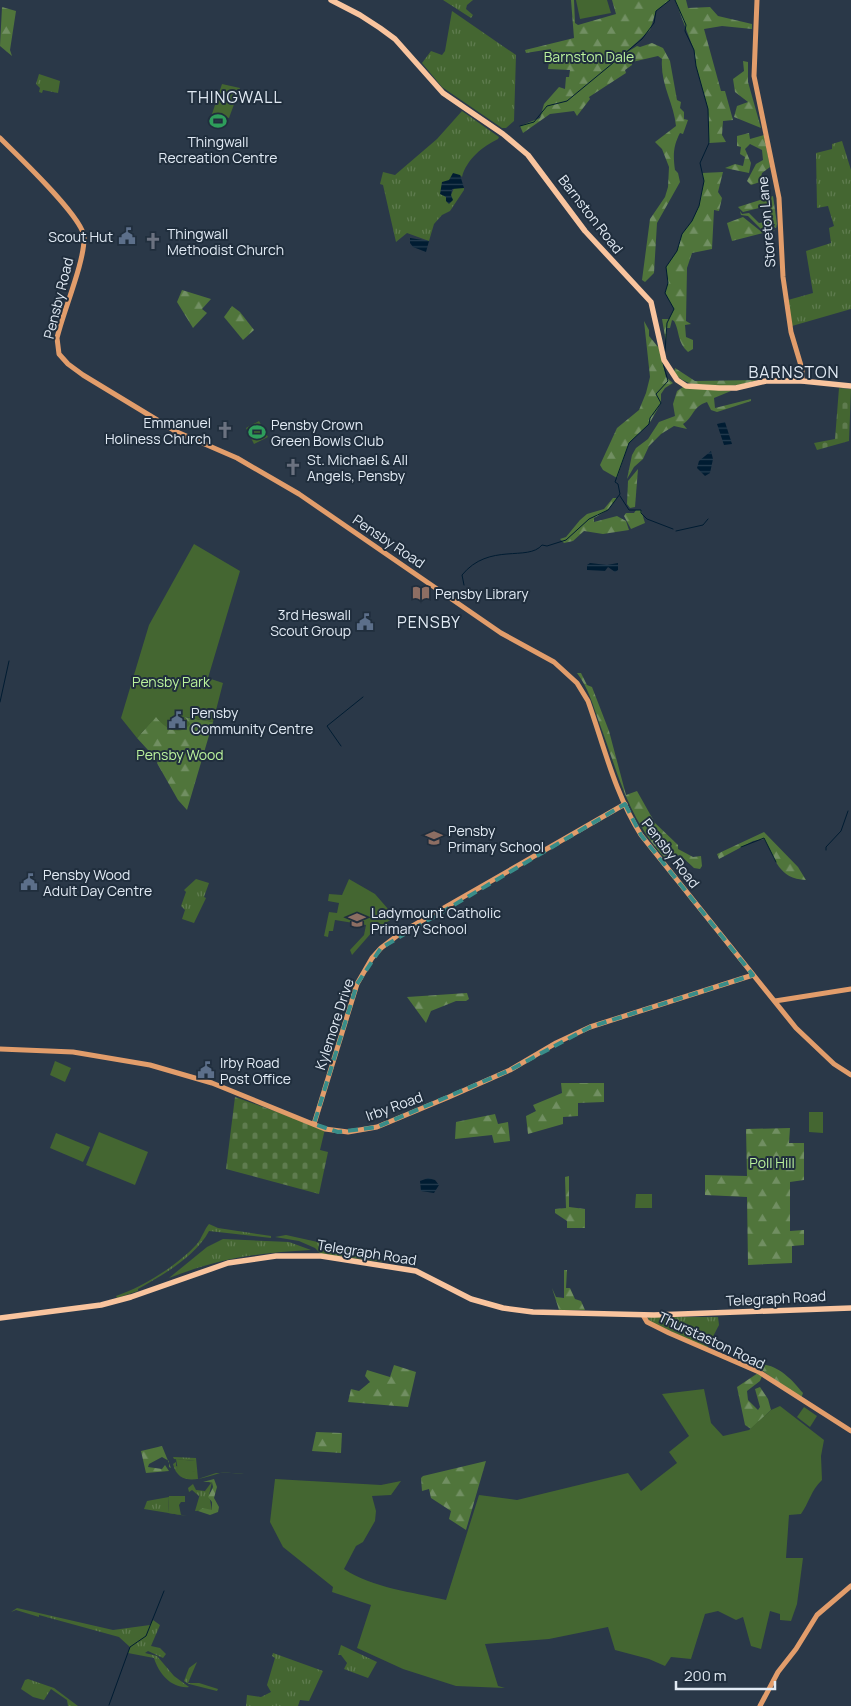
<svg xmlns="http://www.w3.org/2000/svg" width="851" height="1706" viewBox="0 0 851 1706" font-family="Manrope,sans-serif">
  <defs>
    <pattern id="grass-tufts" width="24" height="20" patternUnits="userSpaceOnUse" patternTransform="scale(1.25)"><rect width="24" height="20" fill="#446631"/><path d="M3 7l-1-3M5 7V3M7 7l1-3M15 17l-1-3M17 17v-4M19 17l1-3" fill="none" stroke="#5f7c4f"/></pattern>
    <pattern id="forest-firs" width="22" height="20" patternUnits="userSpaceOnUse" patternTransform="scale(1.25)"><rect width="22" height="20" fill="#50753b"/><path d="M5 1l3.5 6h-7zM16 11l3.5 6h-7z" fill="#718f62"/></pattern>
    <pattern id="cemetery-stones" width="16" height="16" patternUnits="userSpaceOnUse" patternTransform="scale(1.25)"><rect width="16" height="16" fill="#446631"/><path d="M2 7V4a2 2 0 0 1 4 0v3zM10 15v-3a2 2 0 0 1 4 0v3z" fill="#5f7c4f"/></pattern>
    <pattern id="water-rules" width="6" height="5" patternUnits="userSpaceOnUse" patternTransform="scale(1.25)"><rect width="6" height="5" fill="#001c32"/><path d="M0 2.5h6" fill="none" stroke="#253d50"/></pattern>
  </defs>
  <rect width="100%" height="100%" fill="#2a3848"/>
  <g fill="url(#grass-tufts)">
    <polygon points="443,0 473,0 467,5 466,9 473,15 471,18"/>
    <polygon points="452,11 516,55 514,121 506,128 502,128 442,87 422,63 431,51 442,55 445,51"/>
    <polygon points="39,74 60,81 58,93 43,90 42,93 39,92 40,88 36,84"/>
    <path d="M462 111 499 137 498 139C483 146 466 160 462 177L460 175 452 177 449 181 451 195 454 188H464V190L450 211 442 215 434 224 429 241 407 233 396 242 383 185 380 184 383 172 395 175 437 139Z"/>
    <polygon points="842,141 851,170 851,309 792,326 788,300 813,293 806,251 831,243 829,228 834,226 828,206 817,208 816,153 832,149 832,144"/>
    <polygon points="196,879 209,883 204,897 206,898 194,923 182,919 185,910 181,906 186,892 184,890"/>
    <path d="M209 1224 218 1228 271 1236V1238L209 1231C196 1256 163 1275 138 1289V1291L117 1298 116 1296C143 1287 178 1265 197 1244 202 1238 204 1230 209 1224Z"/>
    <polygon points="286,1235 367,1253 367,1256 383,1262 321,1254 315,1248 299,1241 275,1237"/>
    <path d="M223 1239 289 1242 311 1250C256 1253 221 1258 169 1278L207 1247Z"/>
    <polygon points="648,1317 718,1317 719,1325 707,1348 649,1321"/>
    <path d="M173 1457 196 1458 198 1479 216 1473H244C236 1474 227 1472 220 1473 205 1477 179 1489 173 1464L176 1462V1466L195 1472V1461L174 1459Z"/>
    <polygon points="209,1482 212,1482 209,1495 212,1510 195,1511 200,1494 199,1496 192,1490 189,1492 188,1488 193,1484 196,1490 205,1491 211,1483"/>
    <polygon points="169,1497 168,1512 187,1516 144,1509 147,1501"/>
    <path d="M17 1608 113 1630 150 1625 153 1620 160 1625 151 1646 160 1648 166 1654 163 1658 148 1651 145 1653 157 1656 174 1676 189 1687C173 1689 159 1675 154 1658L128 1653 130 1647 119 1637 39 1615V1617L16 1610 11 1612Z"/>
    <polygon points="341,1645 377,1662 368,1678 344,1669 347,1663 341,1655 338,1655"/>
    <polygon points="273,1653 323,1671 309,1701 300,1700 298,1706 246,1706 247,1695 261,1697 271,1692 267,1685 275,1658 272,1656"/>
    <polygon points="197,1662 188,1683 199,1683 218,1689 217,1691 189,1684 184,1681 189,1668"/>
    <polygon points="28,1679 54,1688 78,1706 68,1706 67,1700 51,1689 44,1700 33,1697 21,1689 25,1680"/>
  </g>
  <g fill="url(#forest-firs)">
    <path d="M571 0H574L575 23 578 25 616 14 612 0H670L656 11 650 30 624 54 637 46 640 47 652 43 663 48 670 61 677 100 681 102 680 108 684 112V119L688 120 683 134 680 133C673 146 673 156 675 170L678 173 680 182 657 223 654 273 645 282 642 280 650 219 665 197 668 187 669 167 662 149 655 142 676 126C674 103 660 84 662 59L658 56 632 62V65L625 70 626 73 589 97 590 99 577 116 574 111 550 114 523 133 520 126 540 118 544 104 559 87 565 89 566 77H569L570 70 548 69 551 49 526 53 525 50 574 38Z"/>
    <polygon points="675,0 686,0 688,8 710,7 718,16 752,24 752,29 722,26 704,29 721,91 725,91 733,120 723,121 722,135 726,142 709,143 708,109 696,66 694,50"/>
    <polygon points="2,7 16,11 10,50 12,56 0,46"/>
    <polygon points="743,61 748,62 748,82 761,128 734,117 737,106 748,102 735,92 733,79 744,71"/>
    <polygon points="749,133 750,139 764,135 770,167 762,173 760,182 751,185 747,181 756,164 763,160 762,150 750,144 745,149 751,163 749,173 725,168 735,164 743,166 745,157 740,154 741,147 737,146 737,136"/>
    <path d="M723 172 718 192 722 198 719 211 714 210 712 249 692 253 687 268 686 321 691 324 685 325 686 337 693 340V349L688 352C677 342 680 332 674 321L672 320 670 328H667L666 342 662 319H669L674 309 665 293 668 283 666 267 677 251 682 234 692 221 699 206 704 181 702 173Z"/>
    <polygon points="773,196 777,224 776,228 774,227 775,224 769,224 767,228 775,231 763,231 748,216 741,215 740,211 742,214 749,213 759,223 766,222 770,217 771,205 743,212 738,207"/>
    <polygon points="743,217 763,233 732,241 727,223"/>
    <polygon points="182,290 211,299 202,309 207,313 193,328 177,302"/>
    <polygon points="232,306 240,312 254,330 243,340 224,317"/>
    <polygon points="644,321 649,330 649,336 659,348 666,377 673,383 665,388 661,394 661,403 649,424 629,443 617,478 603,470 600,465 617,428 639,410 646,393 650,377"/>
    <path d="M675 368 695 381 757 380C734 388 691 393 674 373Z"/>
    <path d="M683 387 731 391 714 398 715 408 751 399V401L717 412 711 410 707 402C692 407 694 417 683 424L687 429 674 426 661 434 649 446 643 459 634 467 627 479 632 455 636 448 648 439 659 422 675 416 673 404 677 391Z"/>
    <polygon points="638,469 635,507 630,508 627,504 628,481"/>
    <polygon points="613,498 617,498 608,510 594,518 594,522 617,516 626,521 629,530 603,534 584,531 573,541 564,543 560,539 566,537 580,520 587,514 604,509"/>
    <polygon points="636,510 641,510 645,523 631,529 624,516 626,513 634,513"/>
    <path d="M577 673H581L587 685 592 687 609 731 626 795 637 791 655 823 678 845V849L693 857 701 856 702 866 700 869 694 868 680 855 673 857 671 855 666 859C627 818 618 772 599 722 593 705 588 687 577 673Z"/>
    <polygon points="156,716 160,721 184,717 213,722 187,810 178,800 157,763 158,761 137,738"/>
    <path d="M764 832 798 867 806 880C778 879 776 859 764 839L753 841 719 859 717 854Z"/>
    <polygon points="467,993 469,999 466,1001 456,1001 431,1011 426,1023 407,997"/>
    <polygon points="561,1083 604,1083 604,1102 578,1103 578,1116 563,1117 563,1124 528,1134 526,1116 536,1111 533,1105 562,1093"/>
    <polygon points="495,1114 498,1124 508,1122 510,1141 494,1143 492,1135 455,1139 456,1122"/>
    <polygon points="790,1128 789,1143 804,1143 804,1180 790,1182 790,1231 804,1230 804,1245 792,1246 792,1263 748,1265 747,1197 705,1195 705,1175 747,1176 746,1129"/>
    <polygon points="569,1176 569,1207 585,1209 585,1228 567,1228 567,1221 555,1213 555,1209 566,1208 565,1177"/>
    <polygon points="564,1270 567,1270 566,1288 570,1288 575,1299 581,1301 585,1310 559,1310 552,1288 556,1297 564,1298"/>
    <path d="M759 1364C777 1364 792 1379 803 1393L801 1399 763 1371 752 1366Z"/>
    <polygon points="394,1365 416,1372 408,1407 348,1402 351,1389 359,1391 370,1382 365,1376 367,1370 390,1377"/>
    <polygon points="758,1373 762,1376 760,1381 747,1391 748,1400 758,1410 760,1407 755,1389 760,1387 768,1399 771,1410 751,1429 745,1425 737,1387"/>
    <polygon points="316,1432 342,1433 341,1453 312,1451"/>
    <polygon points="162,1446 171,1468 169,1467 169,1461 162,1457 149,1464 148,1467 162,1469 165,1465 169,1471 146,1473 141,1451"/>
    <polygon points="486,1461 466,1530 449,1519 451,1511 431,1498 429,1489 422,1491 421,1478 423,1476"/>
    <polygon points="214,1479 217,1487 214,1498 219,1507 218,1512 210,1515 198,1511 203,1508 212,1510 212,1502 208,1497 213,1487 212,1482 203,1482"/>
  </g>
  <g fill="url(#cemetery-stones)">
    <polygon points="839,388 851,389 849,441 817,450 814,443 835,439"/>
    <polygon points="235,1097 325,1129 320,1150 328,1152 319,1194 226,1169"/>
  </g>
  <g fill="#446631">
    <polygon points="576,0 607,0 611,13 580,19"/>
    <polygon points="222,84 240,88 229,118 212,114"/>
    <polygon points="259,421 268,437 254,444 246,428"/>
    <path d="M194 544 240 571 208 678 223 683 213 722 185 717 190 724C178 738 165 728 156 717L137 738 121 718 149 625Z"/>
    <polygon points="349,879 375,894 395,917 373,931 352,955 350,950 364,935 366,925 335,920 333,931 329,931 328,937 324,936 329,912 337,913 339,903 328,901 329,894 342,895"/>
    <polygon points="55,1061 71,1068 65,1082 50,1075"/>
    <polygon points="809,1112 823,1112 823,1133 809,1132"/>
    <polygon points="99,1132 148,1152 135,1185 86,1165"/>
    <polygon points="56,1133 90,1147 83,1162 50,1148"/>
    <polygon points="636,1194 652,1194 652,1208 635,1208"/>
    <path d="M704 1389 711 1423 723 1436 749 1430 771 1410 780 1406 824 1440 821 1456 822 1480C811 1490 809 1503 801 1514L789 1515 786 1558H803L797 1604 791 1621 780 1620V1614L770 1611 761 1649 751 1646 743 1617 736 1620 718 1611 705 1614 691 1659 671 1657 665 1666 649 1659 615 1650 608 1627 549 1639 485 1644 498 1686 505 1688 456 1686 403 1669 357 1648 371 1605 332 1592 333 1587 283 1547 270 1522 275 1479 381 1485 401 1481 391 1495 372 1496 376 1511 375 1521 363 1542 356 1546 344 1569C373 1588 412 1592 446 1600L479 1495 517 1500 628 1473 641 1491 677 1463 669 1452 689 1436 662 1394Z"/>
    <polygon points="804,1407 817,1416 810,1427 797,1417"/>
    <polygon points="176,1459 195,1461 195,1472 178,1471"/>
    <polygon points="169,1496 185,1496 185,1502 181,1502 179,1505 181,1515 168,1513"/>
  </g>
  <g fill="url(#water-rules)">
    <polygon points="453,173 460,175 464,188 452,189 451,195 453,200 449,204 446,201 446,197 440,194 442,182 449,180"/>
    <polygon points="410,238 429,241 426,252 413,247 410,243"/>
    <polygon points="725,422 732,444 724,445 717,424"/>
    <polygon points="711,451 713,459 710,473 705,476 697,468 699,461"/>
    <polygon points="590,563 607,565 618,563 618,570 615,572 608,567 605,571 587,570 587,565"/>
    <polygon points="428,1178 435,1180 439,1185 434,1193 421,1191 420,1181"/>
  </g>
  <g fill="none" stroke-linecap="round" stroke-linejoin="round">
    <g stroke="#001c32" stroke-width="1">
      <polyline points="520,126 534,122 547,106 567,101 642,39 654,23 656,11 670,0"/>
      <polyline points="665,351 667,323 674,309 665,293 668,283 666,267 677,251 682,234 692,221 699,206 704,181 700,163 709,143 708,109 696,66 694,50 685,31 686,25 675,0"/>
      <polyline points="620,496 629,510 641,510 641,513 647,519 673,529"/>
      <polyline points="676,531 703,525 708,519"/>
      <path d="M464 585 462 575C489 542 528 562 542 545L547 546 566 540 589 519 608 510 620 494 618 484 615 482 629 443 649 424 650 418 661 403 656 394 668 381 663 363"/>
      <polyline points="0,702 9,661"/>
      <polyline points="341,746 327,726 363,697"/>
      <polyline points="741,847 764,838 776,862"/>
      <polyline points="826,850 826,847 841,831 848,811"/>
      <polyline points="109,1705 130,1647 146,1636 164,1591"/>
    </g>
    <g stroke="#e29d6b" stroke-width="5">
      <polyline points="757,0 754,76 779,198 783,277 791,332 802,369 802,381"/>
      <path d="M0 138C17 155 83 217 84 237 85 261 63 312 57 338L59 354 68 364 83 375 177 432 237 458 299 494 501 633 554 662 577 683 588 701C604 746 615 794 641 835L796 1028 834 1064 851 1075"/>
      <polyline points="775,1001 851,989"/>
      <polyline points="0,1049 73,1052 150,1065 212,1083 325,1129 348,1132 377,1127 449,1097 510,1070 556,1043 590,1027 753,975"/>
      <polyline points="314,1124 357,984 372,958 381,948 402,932 625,804"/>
      <polyline points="643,1315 647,1322 669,1333 759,1372 851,1431"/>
      <polyline points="760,1706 778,1672 796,1649 817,1615 851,1586"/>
    </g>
    <g stroke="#f9c49e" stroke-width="5.5">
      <polyline points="331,0 360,15 380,28 395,39 443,93 503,134 528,155 585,231 651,302 664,360 677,380 686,386 719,388 736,388 766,381 802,381 851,386"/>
      <polyline points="0,1318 101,1305 131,1297 228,1263 276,1256 321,1256 416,1271 471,1299 503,1308 533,1312 654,1315 851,1308"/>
    </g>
  </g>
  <path fill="none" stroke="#398d89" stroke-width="4" stroke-dasharray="10 6" stroke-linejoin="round" d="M625 804 641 835 753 975 590 1027 510 1070 377 1127 338 1132 314 1124 357 984 381 948Z"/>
  <defs>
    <g id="stadium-bare" transform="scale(1.35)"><path d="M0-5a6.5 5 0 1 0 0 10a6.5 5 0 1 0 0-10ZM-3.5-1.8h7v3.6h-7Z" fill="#2e9e5b" stroke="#202e3d" stroke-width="2.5" paint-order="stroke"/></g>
    <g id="civic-bare" transform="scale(1.35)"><path d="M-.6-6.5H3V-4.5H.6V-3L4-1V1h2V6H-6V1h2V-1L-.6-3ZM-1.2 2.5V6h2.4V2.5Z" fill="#5c6f8a" stroke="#202e3d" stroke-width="2.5" paint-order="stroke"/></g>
    <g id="church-bare" transform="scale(1.35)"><path d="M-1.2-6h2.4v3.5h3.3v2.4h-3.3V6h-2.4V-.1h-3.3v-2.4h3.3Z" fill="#6b7280" stroke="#202e3d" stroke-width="2.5" paint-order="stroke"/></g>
    <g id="library-bare" transform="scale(1.35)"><path d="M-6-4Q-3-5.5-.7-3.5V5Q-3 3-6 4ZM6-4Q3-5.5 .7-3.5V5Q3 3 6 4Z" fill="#8d6e63" stroke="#202e3d" stroke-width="2.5" paint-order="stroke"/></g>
    <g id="school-bare" transform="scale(1.35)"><path d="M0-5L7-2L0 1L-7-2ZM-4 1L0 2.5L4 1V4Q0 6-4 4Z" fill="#8d6e63" stroke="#202e3d" stroke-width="2.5" paint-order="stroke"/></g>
  </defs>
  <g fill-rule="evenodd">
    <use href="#stadium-bare" x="218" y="121"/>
    <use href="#civic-bare" x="127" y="236"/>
    <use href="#church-bare" x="153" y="241"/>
    <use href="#church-bare" x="225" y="430"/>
    <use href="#stadium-bare" x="257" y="432"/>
    <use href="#church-bare" x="293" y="467"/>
    <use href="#library-bare" x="421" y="593"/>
    <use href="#civic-bare" x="365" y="622"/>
    <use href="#civic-bare" x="177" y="720"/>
    <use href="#school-bare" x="434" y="838"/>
    <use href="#civic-bare" x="29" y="882"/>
    <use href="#school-bare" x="357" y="920"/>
    <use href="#civic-bare" x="206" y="1070"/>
  </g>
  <g text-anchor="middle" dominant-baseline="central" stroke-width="4" stroke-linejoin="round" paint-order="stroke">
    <g font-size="14" fill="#baf29c" stroke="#202e3d">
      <text x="589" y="56">Barnston Dale</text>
      <text x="171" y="681">Pensby Park</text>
      <text x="180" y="754">Pensby Wood</text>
      <text x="772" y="1162">Poll Hill</text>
    </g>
    <g font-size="14" fill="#e1eaf4" stroke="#202e3d" text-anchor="start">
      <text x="218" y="141" text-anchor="middle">Thingwall<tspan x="218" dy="16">Recreation Centre</tspan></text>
      <text x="167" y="233">Thingwall<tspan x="167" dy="16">Methodist Church</tspan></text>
      <text x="113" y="236" text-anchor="end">Scout Hut</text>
      <text x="211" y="422" text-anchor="end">Emmanuel<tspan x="211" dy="16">Holiness Church</tspan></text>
      <text x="271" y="424">Pensby Crown<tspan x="271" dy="16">Green Bowls Club</tspan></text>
      <text x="307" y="459">St. Michael &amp; All<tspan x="307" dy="16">Angels, Pensby</tspan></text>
      <text x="435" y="593">Pensby Library</text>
      <text x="351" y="614" text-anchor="end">3rd Heswall<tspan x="351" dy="16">Scout Group</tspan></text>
      <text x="191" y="712">Pensby<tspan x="191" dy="16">Community Centre</tspan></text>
      <text x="448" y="830">Pensby<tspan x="448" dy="16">Primary School</tspan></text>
      <text x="43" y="874">Pensby Wood<tspan x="43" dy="16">Adult Day Centre</tspan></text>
      <text x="371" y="912">Ladymount Catholic<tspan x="371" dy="16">Primary School</tspan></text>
      <text x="220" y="1062">Irby Road<tspan x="220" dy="16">Post Office</tspan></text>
    </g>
    <g font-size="14" fill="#e1eaf4" stroke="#202e3d">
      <text transform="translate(591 214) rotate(52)">Barnston Road</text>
      <text transform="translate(766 222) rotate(-95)">Storeton Lane</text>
      <text transform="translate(58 298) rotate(-76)">Pensby Road</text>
      <text transform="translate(389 541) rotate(34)">Pensby Road</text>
      <text transform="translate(671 853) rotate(52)">Pensby Road</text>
      <text transform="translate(334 1024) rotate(-72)">Kylemore Drive</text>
      <text transform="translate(394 1106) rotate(-20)">Irby Road</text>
      <text transform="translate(367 1252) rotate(9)">Telegraph Road</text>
      <text transform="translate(776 1298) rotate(-3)">Telegraph Road</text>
      <text transform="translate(712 1340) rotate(25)">Thurstaston Road</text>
    </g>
    <g font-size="16" letter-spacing="1" fill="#e1eaf4" stroke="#202e3d">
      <text x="235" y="97">THINGWALL</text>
      <text x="794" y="372">BARNSTON</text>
      <text x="429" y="622">PENSBY</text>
    </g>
  </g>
  <path d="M676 1681v8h99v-8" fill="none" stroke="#e1eaf4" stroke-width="2.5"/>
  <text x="684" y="1681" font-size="15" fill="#e1eaf4" stroke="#202e3d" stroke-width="4" paint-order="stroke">200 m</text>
</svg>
